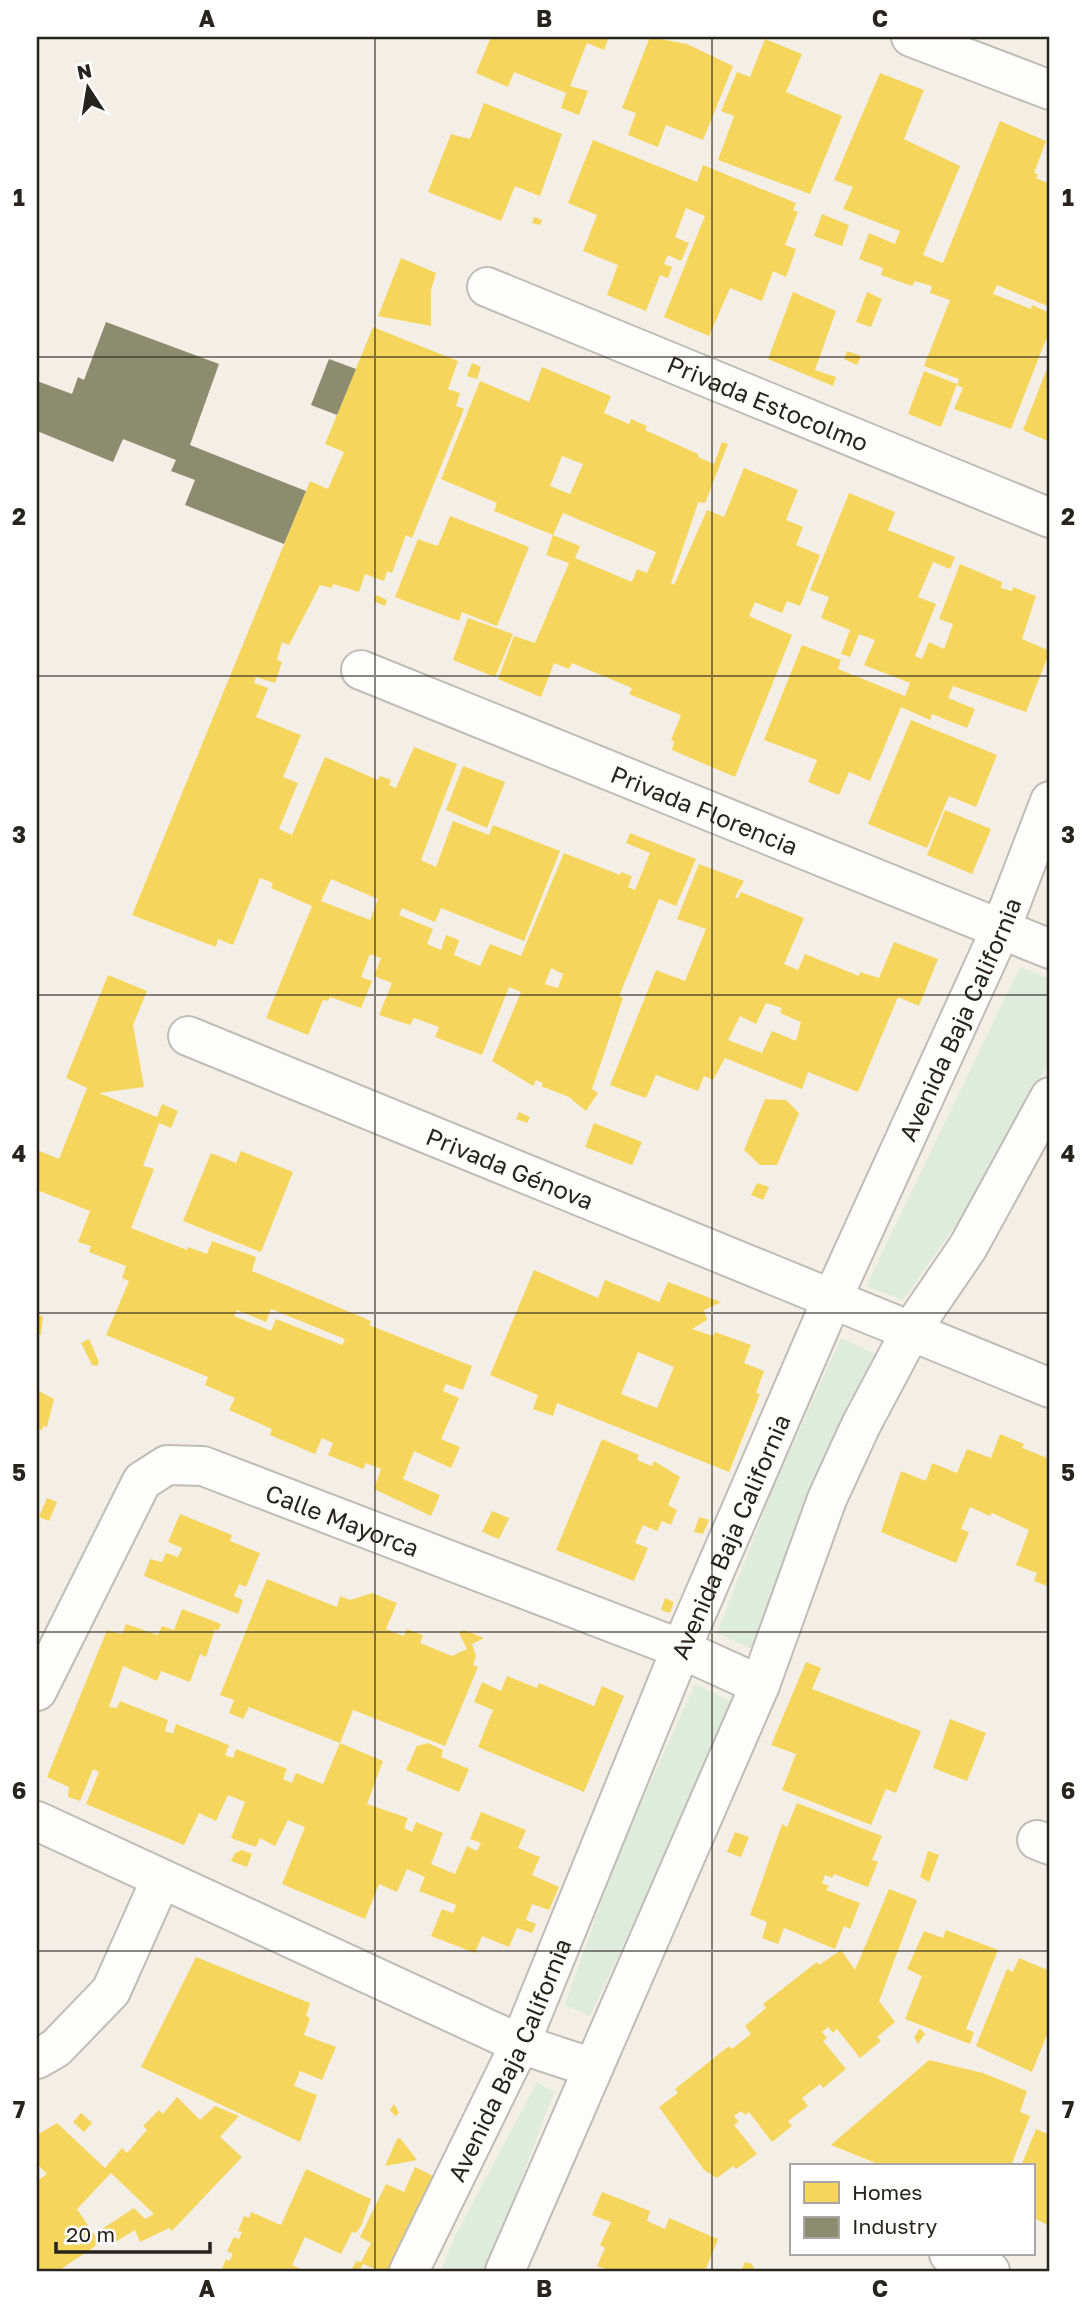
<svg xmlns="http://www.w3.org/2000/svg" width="1087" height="2308" viewBox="0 0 1087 2308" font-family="'Golos Text',sans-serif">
  <rect width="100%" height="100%" fill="#f4efe6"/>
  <g fill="#ddecdc">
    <polygon points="1020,967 1050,979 1050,1059 993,1172 903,1300 866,1286"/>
    <path d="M841 1338 878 1355C822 1448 788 1547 752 1649L717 1633 775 1484Z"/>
    <polygon points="695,1684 730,1701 661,1865 590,2016 565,2005 619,1852"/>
    <polygon points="537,2082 554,2092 492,2256 484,2271 441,2271 453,2240"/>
  </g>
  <g fill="#f6d55c" fill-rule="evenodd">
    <polygon points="491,37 609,37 604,50 587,43 570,86 588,91 579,115 561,108 566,93 514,72 508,87 476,73"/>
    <polygon points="650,37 687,44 733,66 703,140 666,125 658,147 628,135 636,113 622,108"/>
    <polygon points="765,39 802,54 786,92 842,116 810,194 718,160 734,116 721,111 737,72 750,77"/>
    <polygon points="880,73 924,90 904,139 960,166 923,255 943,263 1000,121 1046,141 1034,173 1038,174 1036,178 1050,184 1050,307 997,285 993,294 1031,309 1032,305 1050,313 1050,329 1011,429 954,409 963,388 957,385 959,379 924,366 950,300 930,293 932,286 915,281 912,286 881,275 883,268 859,259 869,233 895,244 900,231 843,209 853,187 834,180"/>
    <polygon points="484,103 562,134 540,196 515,186 501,221 428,192 451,134 470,139"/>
    <polygon points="593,140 697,182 703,165 796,203 793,210 798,212 785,245 796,249 786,277 773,271 762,301 730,288 709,336 664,317 705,216 686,208 675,237 689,243 681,261 668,255 664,264 672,267 668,278 660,275 646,311 607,295 618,265 583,251 597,215 568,203"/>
    <polygon points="822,214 849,225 842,246 814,236"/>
    <polygon points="534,217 542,220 540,225 532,223"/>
    <polygon points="401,258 436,273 431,290 431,326 378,316"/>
    <polygon points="793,292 836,311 815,370 836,377 833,386 768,359"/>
    <polygon points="867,292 882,299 871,327 856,322"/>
    <path d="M373 327 458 361 448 389 460 393 456 406 464 409 412 538 406 535 392 573 387 571 384 581 365 574 359 592 333 584 332 588 320 585 289 645 282 642 277 660 282 662 275 683 256 677 254 683 268 688 256 717 301 735 283 777 298 783 279 829 292 835 325 757 378 780 380 776 391 780 389 785 396 788 414 747 457 764 421 860 436 867 453 821 489 835 493 825 560 851 524 941 441 908 435 922 402 908 399 915 433 929 427 944 441 950 446 935 459 940 454 955 480 966 490 944 521 956 564 853 620 875 621 872 632 876 628 887 635 890 650 853 626 843 630 833 696 859 676 906 659 899 619 996 623 998 592 1089 598 1093 586 1111 569 1097 541 1086 543 1083 536 1080 533 1086 492 1061 521 992 509 987 482 1055 435 1037 439 1027 414 1018 410 1025 379 1015 392 983 374 976 381 958 370 954 361 977 372 981 361 1008 330 997 328 1001 323 1000 308 1035 266 1018 312 906 271 888 273 883 260 878 233 945 218 939 216 947 132 915 310 481 328 489 344 452 325 444ZM331 879 378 899 370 920 321 901ZM551 968 563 974 558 988 545 984Z"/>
    <polygon points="847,351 861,356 857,365 844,359"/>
    <polygon points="1050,361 1050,442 1023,430"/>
    <polygon points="472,363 481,367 477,379 467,376"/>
    <path d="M542 367 611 396 604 413 629 424 631 419 647 426 645 430 698 454V457L714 464 722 442 728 444 705 503 695 502 698 503 671 583 674 585 707 510 724 517 744 468 798 490 786 520 803 527 796 545 820 555 800 606 787 601 782 613 755 602 749 616 792 635 735 777 672 750 674 741 671 740 681 715 629 694 632 688 572 663 569 669 554 663 541 697 498 679 514 636 535 643 569 563 546 555 553 535 580 546 575 558 632 582 637 569 647 573 656 552 563 513 553 535 494 511 497 503 441 479 480 381 529 402ZM562 456 583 464 570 494 550 486Z"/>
    <polygon points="924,371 957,384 941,427 908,414"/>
    <polygon points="849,493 895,512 888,530 955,557 950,569 933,562 918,597 936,604 915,656 922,659 929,642 944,649 953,624 939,619 960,564 1002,582 1001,588 1012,591 1013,587 1036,596 1022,639 1050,651 1026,712 953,686 948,698 975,709 967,728 932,714 930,720 901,707 870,781 849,772 839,795 808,782 817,760 764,740 802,645 841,660 838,669 905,696 910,683 864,665 875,640 859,634 850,657 841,654 850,630 821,618 829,597 810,590"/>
    <polygon points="450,516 529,547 497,626 462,612 459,621 395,597 418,539 438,546"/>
    <polygon points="376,595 387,600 385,606 374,601"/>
    <polygon points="468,618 513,634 495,677 453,660"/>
    <polygon points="911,720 997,755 976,807 949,796 927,848 868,824"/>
    <polygon points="463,766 505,782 487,828 446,810"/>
    <polygon points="945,810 991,829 972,874 927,855"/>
    <path d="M699 864 744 881 735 897 738 898 741 892 804 918 784 964 798 970 805 954 859 976 860 972 879 978 894 942 938 959 919 1006 898 997 858 1092 808 1072 802 1089 725 1058 713 1080 704 1076 698 1091 656 1075 646 1098 610 1085 656 970 685 981 706 929 677 919ZM766 1003 782 1008 780 1013 801 1022 796 1041 772 1031 762 1053 728 1040 740 1016 756 1024Z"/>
    <path d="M108 975 147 991 133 1025 144 1087 99 1093 157 1117 162 1104 178 1111 171 1128 159 1123 143 1166 154 1169 131 1228 187 1250 188 1247 207 1254 212 1241 256 1257 252 1271 371 1321 369 1325 472 1366 463 1390 446 1384 443 1391 459 1398 441 1439 460 1447 451 1468 414 1451 403 1479 440 1495 431 1516 374 1489 381 1469 366 1463 363 1469 328 1455 333 1443 322 1438 315 1454 270 1435 272 1429 229 1410 235 1398 205 1385 208 1377 106 1335 129 1281 122 1278 126 1266 89 1252 91 1246 78 1242 90 1211 37 1190V1150L59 1159 87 1088 66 1078ZM271 1309 345 1339 342 1345 276 1319 271 1331 234 1316 237 1310 266 1322Z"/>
    <polygon points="765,1099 786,1100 799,1113 777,1165 760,1165 744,1150"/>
    <polygon points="519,1112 530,1117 527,1123 516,1119"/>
    <polygon points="594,1123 642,1142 632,1165 585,1147"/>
    <polygon points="241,1151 293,1172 261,1252 183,1221 211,1153 236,1163"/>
    <polygon points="757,1183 769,1187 763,1200 751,1195"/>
    <path d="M534 1270 598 1298 605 1280 659 1302 668 1282 721 1302 704 1310 707 1320 692 1329 713 1336 715 1332 751 1345 744 1363 764 1371 756 1393 760 1394 729 1472 557 1403 553 1416 533 1409 538 1395 490 1375ZM638 1352 674 1367 657 1408 621 1394Z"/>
    <polygon points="37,1315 43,1316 41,1335 37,1334"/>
    <polygon points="89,1339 99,1362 97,1366 92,1365 81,1343"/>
    <polygon points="37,1390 54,1399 47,1427 43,1426 42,1430 37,1429"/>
    <polygon points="1000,1434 1024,1444 1022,1448 1050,1459 1050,1587 1034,1581 1037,1573 1016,1565 1029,1530 992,1513 990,1516 970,1507 961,1529 969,1532 956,1563 881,1532 901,1471 926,1481 932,1463 957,1473 967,1449 991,1458"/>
    <polygon points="602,1439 639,1455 637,1460 652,1466 654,1461 680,1477 668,1505 677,1510 671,1525 662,1521 657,1531 643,1525 635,1543 648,1548 634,1581 556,1550"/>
    <polygon points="47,1498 57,1502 49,1521 39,1517"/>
    <polygon points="492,1511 509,1518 499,1539 482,1532"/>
    <polygon points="180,1514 232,1535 230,1541 260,1553 246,1587 239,1584 234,1596 243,1600 238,1614 144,1576 150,1559 162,1562 166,1553 178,1557 182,1548 168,1542"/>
    <polygon points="699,1517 709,1520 703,1534 694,1532"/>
    <polygon points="267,1579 337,1607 340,1596 350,1600 372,1593 397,1603 386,1629 404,1636 407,1629 423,1635 420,1643 452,1656 467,1649 459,1633 464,1630 484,1638 472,1644 476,1656 473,1665 478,1667 445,1746 353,1710 340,1743 383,1761 367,1804 408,1818 404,1828 412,1832 416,1822 443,1833 431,1864 455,1874 467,1846 477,1851 481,1843 470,1839 481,1812 526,1830 518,1848 540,1857 532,1875 559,1887 549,1910 532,1904 526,1920 536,1924 532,1933 517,1928 509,1947 482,1936 475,1953 431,1936 442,1909 453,1913 456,1905 419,1891 425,1877 407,1869 397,1892 379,1884 365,1919 282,1884 305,1827 288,1820 275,1846 260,1838 256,1847 231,1838 245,1802 228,1795 216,1821 199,1813 184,1845 86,1804 99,1772 93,1769 80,1801 68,1797 69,1787 47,1777 107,1630 122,1634 126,1624 158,1635 162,1626 174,1630 182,1609 221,1624 218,1631 215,1629 206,1657 200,1654 190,1682 161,1671 157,1681 123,1666 109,1707 117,1708 120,1701 168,1720 165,1731 173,1734 176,1724 229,1745 225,1755 233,1758 236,1749 287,1769 283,1779 292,1783 296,1773 323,1784 340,1743 249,1707 243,1719 229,1713 234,1700 220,1695"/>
    <polygon points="665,1598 674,1602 670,1613 661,1610"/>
    <polygon points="806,1662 821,1668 812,1689 921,1731 896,1793 886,1789 871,1825 782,1790 796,1754 771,1745"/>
    <polygon points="507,1676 537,1688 539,1683 594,1706 602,1686 624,1696 584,1792 478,1747 493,1710 474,1702 482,1682 501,1691"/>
    <polygon points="950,1719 986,1733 967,1781 933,1768"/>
    <polygon points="428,1743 443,1750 441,1757 469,1769 459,1792 406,1770 417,1746"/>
    <polygon points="797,1803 882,1836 872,1860 878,1862 868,1887 834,1874 832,1878 825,1875 822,1883 829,1886 826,1890 860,1903 850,1929 844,1926 835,1949 784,1928 778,1944 762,1938 767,1922 750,1915 782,1824 787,1827"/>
    <polygon points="735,1832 749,1837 741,1857 727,1852"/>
    <polygon points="242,1850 252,1854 247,1867 231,1861 235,1853"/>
    <polygon points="928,1851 939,1855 929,1882 920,1877"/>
    <polygon points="889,1889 917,1900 879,2001 895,2022 877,2037 881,2041 860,2058 837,2029 833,2033 828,2027 822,2032 827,2038 823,2041 846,2069 823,2088 820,2084 802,2098 808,2106 788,2121 792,2126 772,2142 749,2112 745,2115 741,2111 734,2116 739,2122 734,2125 757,2154 736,2169 733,2166 717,2178 704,2170 659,2107 678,2093 675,2089 729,2046 732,2049 751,2034 745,2026 766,2008 763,2004 817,1962 819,1965 841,1950 855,1970"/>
    <polygon points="946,1930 998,1950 966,2029 974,2032 970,2044 905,2019 922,1976 907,1969 924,1931 943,1938"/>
    <polygon points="196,1957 310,2003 306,2016 310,2018 304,2035 336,2047 322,2080 300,2071 294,2086 317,2095 300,2142 141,2067"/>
    <polygon points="1019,1958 1050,1971 1050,2027 1032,2072 976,2046 1007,1969 1013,1972"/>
    <polygon points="920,2028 925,2034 918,2044 914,2037"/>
    <polygon points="929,2060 983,2073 1027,2091 1020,2112 1030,2116 1011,2166 883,2166 831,2145"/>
    <polygon points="177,2097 200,2120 215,2106 239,2116 220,2137 242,2157 172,2231 169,2228 140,2242 135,2230 112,2244 102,2229 134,2208 145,2219 154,2214 111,2173 77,2209 100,2243 58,2271 37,2271 37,2181 47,2174 37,2164 37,2135 57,2123 105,2168 122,2148 127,2153 147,2130 143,2126 159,2110 163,2114"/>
    <polygon points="394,2104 399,2113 395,2116 390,2110"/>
    <polygon points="81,2113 92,2123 84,2132 73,2122"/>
    <polygon points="1036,2129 1050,2135 1050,2226 1033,2218 1033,2166 1021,2166"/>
    <polygon points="400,2138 417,2160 385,2166 397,2139"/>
    <polygon points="415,2167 435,2177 391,2271 380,2271 363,2264 359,2271 351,2271 356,2261 361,2262 371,2243 360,2237 386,2184 404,2192"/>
    <polygon points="306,2169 371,2199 361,2226 356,2233 352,2232 341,2254 305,2237 292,2265 305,2271 221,2271 226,2259 229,2261 233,2254 227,2251 234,2237 239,2239 242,2232 238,2231 244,2216 249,2218 251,2212 281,2225"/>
    <polygon points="602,2192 650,2211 647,2221 665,2229 669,2218 718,2239 705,2271 610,2271 597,2266 605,2248 600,2245 611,2222 592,2215"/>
    <polygon points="745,2262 752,2264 755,2271 741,2271"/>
  </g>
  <g fill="#8c8c6e">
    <polygon points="106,322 219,364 190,445 306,491 284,544 185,505 195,480 171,471 176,460 123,439 113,462 37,431 37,381 72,394 78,377 84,380"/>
    <polygon points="329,359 356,369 337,415 311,405"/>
  </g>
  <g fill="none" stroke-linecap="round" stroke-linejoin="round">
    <g stroke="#c0bcb5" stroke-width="42">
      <g id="street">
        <polyline points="911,37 1050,90"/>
        <path id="s1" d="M487 287 1050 518"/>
        <path id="s2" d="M361 670 1050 949"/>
        <path id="s3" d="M188 1036 1050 1388"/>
        <path id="s4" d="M37 1691 142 1481 167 1465 203 1466 681 1649 760 1685"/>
        <polyline points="37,1821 520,2044 593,2068"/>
        <polyline points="1037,1840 1050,1845"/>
        <polyline points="37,2059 56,2048 111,1991 161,1879"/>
        <polyline points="949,2254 990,2271"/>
      </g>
    </g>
    <g stroke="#c0bcb5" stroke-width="42">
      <g id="secondary">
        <path id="s5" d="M409 2271 520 2044 681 1649 833 1297 1000 931 1050 801"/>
        <polyline points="505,2271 760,1685 827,1499 861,1425 912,1329 968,1247 1050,1097"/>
      </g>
    </g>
    <use href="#street" stroke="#fdfdfb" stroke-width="38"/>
    <use href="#secondary" stroke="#fdfdfb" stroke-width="38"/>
  </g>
  <path fill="none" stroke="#27231d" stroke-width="2" stroke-opacity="0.55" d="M375 37V2271M712 37V2271M37 357H1050M37 676H1050M37 995H1050M37 1313H1050M37 1632H1050M37 1951H1050"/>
  <g text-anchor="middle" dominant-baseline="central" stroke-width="7" stroke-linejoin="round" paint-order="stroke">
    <g font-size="24" fill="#27231d" stroke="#fff">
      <text stroke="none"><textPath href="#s1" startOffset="304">Privada Estocolmo</textPath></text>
      <text stroke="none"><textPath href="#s2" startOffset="371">Privada Florencia</textPath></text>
      <text stroke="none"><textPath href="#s5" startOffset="1368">Avenida Baja California</textPath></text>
      <text stroke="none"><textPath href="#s3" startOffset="348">Privada Génova</textPath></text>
      <text stroke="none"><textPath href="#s4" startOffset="450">Calle Mayorca</textPath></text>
      <text stroke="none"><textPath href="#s5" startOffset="802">Avenida Baja California</textPath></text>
      <text stroke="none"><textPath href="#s5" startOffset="234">Avenida Baja California</textPath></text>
    </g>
  </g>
  <rect width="1087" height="2308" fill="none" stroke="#ffffff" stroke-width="77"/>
  <rect x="790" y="2164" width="245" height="91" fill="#ffffff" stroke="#a9a7a5" stroke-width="2"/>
  <rect x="804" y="2182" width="35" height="21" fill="#f6d55c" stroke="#a9a7a5" stroke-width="2"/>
  <text x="852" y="2200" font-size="21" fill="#27231d">Homes</text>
  <rect x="804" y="2217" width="35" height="21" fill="#8c8c6e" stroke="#a9a7a5" stroke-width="2"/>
  <text x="852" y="2234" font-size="21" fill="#27231d">Industry</text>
  <g transform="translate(88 88) rotate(348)" stroke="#ffffff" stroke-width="5" paint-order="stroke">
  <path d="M0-5L12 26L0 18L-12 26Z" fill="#27231d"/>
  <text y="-10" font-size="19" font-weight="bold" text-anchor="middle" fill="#27231d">N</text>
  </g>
  <path d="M56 2242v10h154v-10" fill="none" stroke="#27231d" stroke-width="3.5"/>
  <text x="66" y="2242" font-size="21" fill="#27231d" stroke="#ffffff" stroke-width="5" paint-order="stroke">20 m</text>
  <rect x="38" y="38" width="1010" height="2232" fill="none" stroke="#27231d" stroke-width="2.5"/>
  <g font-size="23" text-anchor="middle" font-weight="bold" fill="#27231d">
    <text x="207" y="27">A</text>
    <text x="544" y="27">B</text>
    <text x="880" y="27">C</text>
    <text x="19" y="206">1</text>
    <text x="1068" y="206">1</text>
    <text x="19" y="525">2</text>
    <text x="1068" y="525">2</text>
    <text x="19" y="843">3</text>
    <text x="1068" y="843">3</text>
    <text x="19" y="1162">4</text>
    <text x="1068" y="1162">4</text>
    <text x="19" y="1481">5</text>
    <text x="1068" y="1481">5</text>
    <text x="19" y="1799">6</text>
    <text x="1068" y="1799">6</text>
    <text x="19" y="2118">7</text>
    <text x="1068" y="2118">7</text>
    <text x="207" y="2297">A</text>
    <text x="544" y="2297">B</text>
    <text x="880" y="2297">C</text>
  </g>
</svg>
